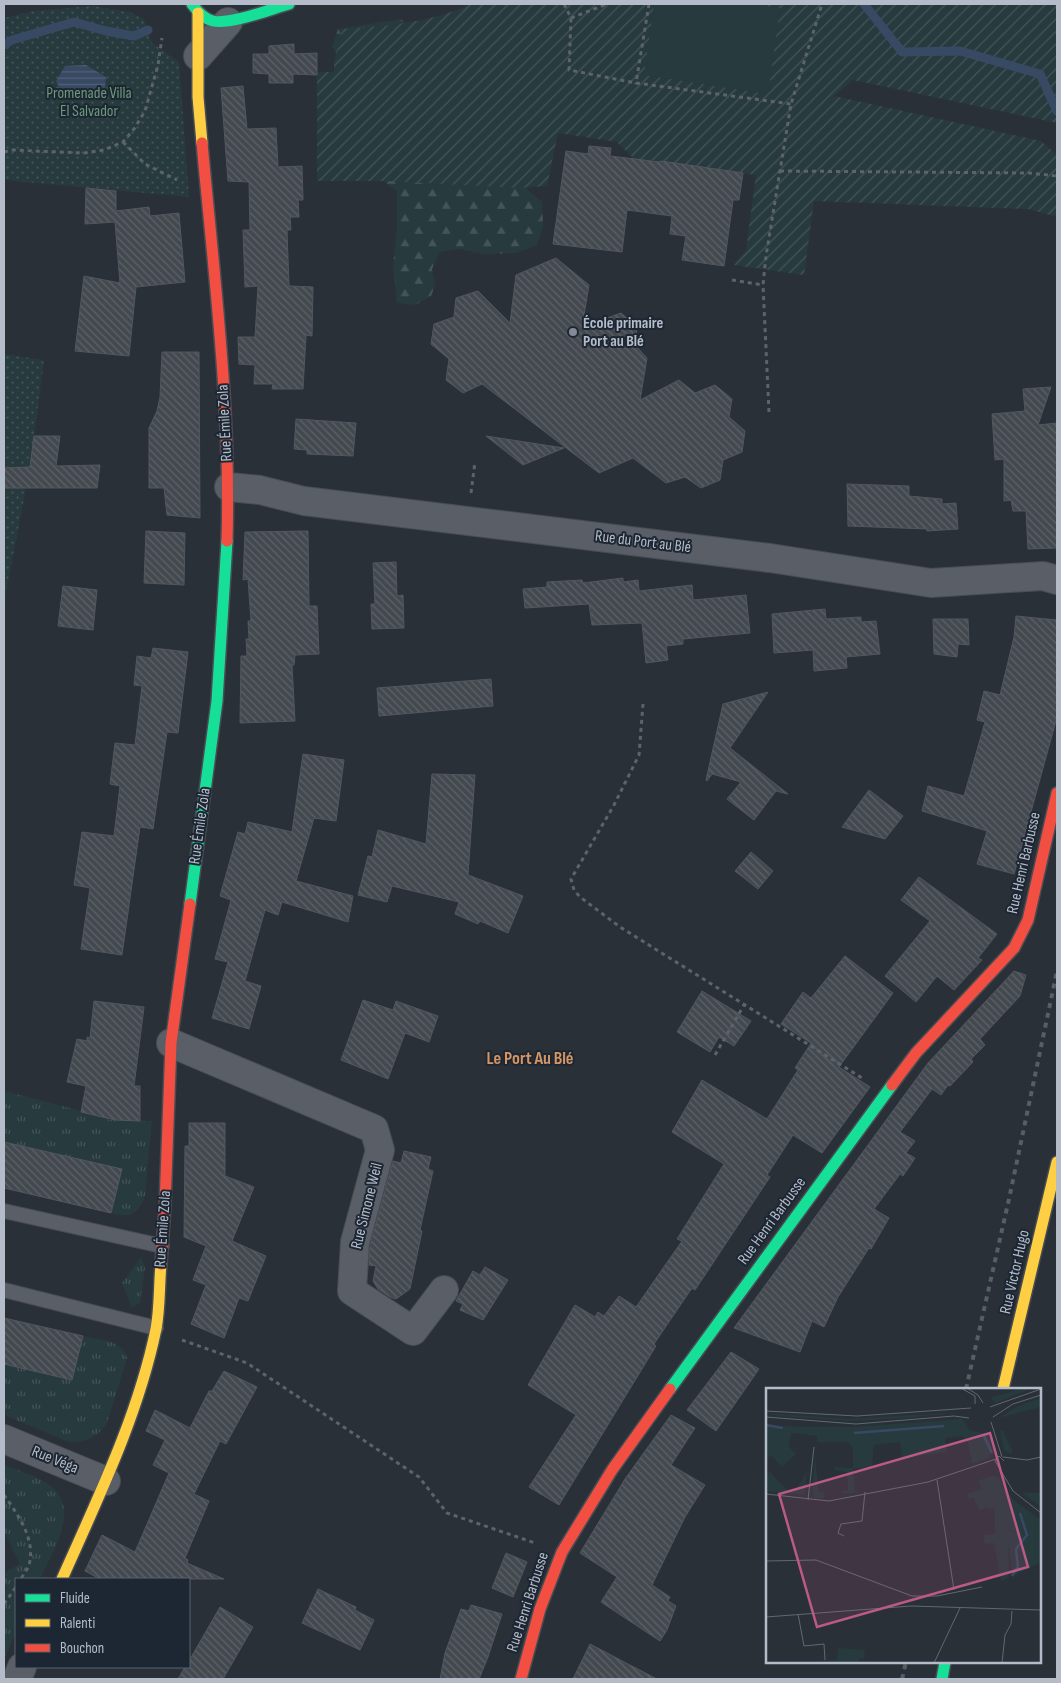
<svg xmlns="http://www.w3.org/2000/svg" width="1061" height="1683" viewBox="0 0 1061 1683" font-family="'Sofia Sans Condensed',sans-serif">
  <defs>
    <pattern id="grass-tufts" width="24" height="20" patternUnits="userSpaceOnUse" patternTransform="scale(1.25)"><rect width="24" height="20" fill="#273a3e"/><path d="M3 7l-1-3M5 7V3M7 7l1-3M15 17l-1-3M17 17v-4M19 17l1-3" fill="none" stroke="#445559"/></pattern>
    <pattern id="forest-firs" width="22" height="20" patternUnits="userSpaceOnUse" patternTransform="scale(1.25)"><rect width="22" height="20" fill="#273a3e"/><path d="M5 1l3.5 6h-7zM16 11l3.5 6h-7z" fill="#445559"/></pattern>
    <pattern id="park-dots" width="8" height="8" patternUnits="userSpaceOnUse" patternTransform="scale(1.25)"><rect width="8" height="8" fill="#273a3e"/><path d="M2 2h.1M6 6h.1" fill="none" stroke="#445559" stroke-width="1.8" stroke-linecap="round"/></pattern>
    <pattern id="garden-furrows" width="10" height="10" patternUnits="userSpaceOnUse" patternTransform="scale(1.25)"><rect width="10" height="10" fill="#273a3e"/><path d="M-1 1l2-2M0 10L10 0M9 11l2-2" fill="none" stroke="#445559"/></pattern>
    <pattern id="water-rules" width="6" height="5" patternUnits="userSpaceOnUse" patternTransform="scale(1.25)"><rect width="6" height="5" fill="#384963"/><path d="M0 2.5h6" fill="none" stroke="#526178"/></pattern>
    <pattern id="building-back-hatch" width="6" height="6" patternUnits="userSpaceOnUse" patternTransform="scale(1.25)"><rect width="6" height="6" fill="#444950"/><path d="M-1 5l2 2M0 0l6 6M5-1l2 2" fill="none" stroke="#5d6168"/></pattern>
  </defs>
  <rect width="100%" height="100%" fill="#2a3038"/>
  <g fill="url(#grass-tufts)">
    <path d="M4 1091 108 1118V1120L152 1121 145 1196C137 1215 131 1218 111 1213L121 1169 4 1142Z"/>
    <polygon points="141,1257 145,1267 140,1303 132,1308 122,1283"/>
    <path d="M83 1336C99 1340 122 1339 127 1358L107 1423C97 1437 87 1442 69 1442L4 1415V1364L72 1380Z"/>
    <path d="M4 1465C17 1470 31 1474 43 1481 85 1503 54 1549 40 1579H16V1632L4 1659V1592L7 1590 4 1582V1573L20 1564 4 1532Z"/>
  </g>
  <polygon fill="url(#forest-firs)" points="401,19 417,35 516,180 542,202 543,226 537,245 516,253 485,254 459,249 440,252 432,269 435,286 431,296 415,305 397,303 393,266 397,228 397,191 373,174 343,64 332,47 338,29"/>
  <g fill="url(#park-dots)">
    <polygon points="92,6 130,12 144,19 152,43 179,62 189,197 4,180 4,18 33,11"/>
    <polygon points="4,354 44,360 30,468 4,602"/>
  </g>
  <path fill="url(#garden-furrows)" d="M471 4H1057V123L853 80 834 96 1041 141 1057 155V217L1028 209 814 201 804 275 734 265 746 250 756 175 661 161 634 159 617 142 558 133 547 186 520 188 385 181H317V75L318 72H334V62L342 29C386 26 431 23 471 4Z"/>
  <polygon fill="#273a3e" points="654,4 751,4 780,8 768,94 644,75"/>
  <polygon fill="url(#water-rules)" points="86,65 106,77 105,90 98,100 62,93 56,81 65,66"/>
  <g fill="none" stroke-linecap="round" stroke-linejoin="round">
    <g stroke="#384963" stroke-width="9">
      <polyline points="864,4 902,52 960,51 1040,74 1057,111"/>
      <polyline points="4,45 12,40 74,22 106,31 134,36 148,30"/>
    </g>
  </g>
  <g fill="url(#building-back-hatch)" stroke="#52575f">
    <polygon points="294,44 294,54 317,53 317,75 293,74 293,83 269,83 269,74 253,73 253,54 269,54 269,46"/>
    <polygon points="243,86 247,129 276,128 278,167 302,166 303,200 298,200 299,217 290,217 291,230 287,230 289,286 313,287 312,336 306,335 303,389 272,389 273,384 254,384 255,365 239,364 238,337 255,337 258,286 245,287 243,230 250,230 249,182 228,181 221,88"/>
    <polygon points="589,146 611,148 610,156 660,162 661,161 743,173 739,200 733,200 724,266 682,260 686,236 670,234 672,216 627,210 622,252 553,244 566,151 588,154"/>
    <polygon points="86,188 116,191 116,211 149,207 150,216 179,213 185,282 136,287 129,356 75,351 84,276 120,283 115,222 85,224"/>
    <polygon points="556,258 589,285 582,327 621,313 637,327 635,345 647,358 640,400 679,380 695,393 715,385 732,399 729,417 745,431 742,452 723,460 720,480 701,488 685,477 666,483 633,458 599,473 482,384 463,393 446,380 449,359 431,344 434,324 454,317 456,298 478,291 510,323 516,275"/>
    <polygon points="162,352 199,352 200,518 167,515 164,488 149,488 149,428 157,411 160,397"/>
    <polygon points="1051,387 1038,425 1057,423 1057,548 1028,549 1026,511 1013,511 1011,500 1004,501 1004,459 995,460 992,414 1025,411 1023,389"/>
    <polygon points="296,419 356,423 353,456 307,454 307,450 294,449"/>
    <polygon points="34,436 60,436 56,466 100,465 97,488 4,488 4,468 30,467"/>
    <polygon points="486,436 564,448 523,465"/>
    <polygon points="847,484 909,486 909,496 942,499 942,504 956,503 958,529 927,531 927,529 848,526"/>
    <polygon points="146,531 185,533 184,585 144,583"/>
    <polygon points="308,531 309,606 317,606 319,654 295,655 294,665 292,665 295,721 240,723 241,656 247,656 246,639 249,639 248,621 251,621 248,579 243,580 245,532"/>
    <polygon points="396,562 397,596 403,595 404,628 372,629 371,604 375,604 373,563"/>
    <polygon points="623,578 623,582 638,580 639,591 692,585 693,600 746,595 750,633 683,639 683,644 666,646 668,660 646,663 642,623 592,625 589,604 525,608 523,589 547,587 547,582 582,580 583,583"/>
    <polygon points="63,586 97,590 93,630 58,626"/>
    <polygon points="825,609 826,619 861,617 861,622 876,621 880,654 846,657 847,668 814,671 813,650 774,653 772,614"/>
    <polygon points="1016,616 1057,620 1057,717 1014,874 977,864 987,831 922,811 928,786 964,796 985,722 977,720 984,691 1000,695 1014,637"/>
    <polygon points="933,619 968,619 969,645 958,644 957,657 934,654"/>
    <polygon points="153,648 188,652 178,733 167,732 153,829 140,827 122,955 81,949 90,888 74,885 82,832 114,836 120,786 110,784 115,743 135,745 142,686 134,685 137,656 151,658"/>
    <polygon points="491,679 493,706 379,716 377,688"/>
    <polygon points="768,692 730,748 788,794 776,791 754,820 727,799 741,782 712,774 707,781 706,780 723,704"/>
    <polygon points="303,754 344,760 336,821 314,818 296,881 353,896 348,922 282,902 278,915 265,910 245,981 261,986 249,1029 212,1018 228,962 215,959 231,900 220,896 238,832 245,834 248,822 292,832"/>
    <polygon points="432,774 475,775 468,875 523,896 508,933 480,921 478,924 455,914 459,902 392,886 387,902 358,895 368,856 372,857 378,830 426,844"/>
    <polygon points="869,790 903,816 885,839 842,827"/>
    <polygon points="751,852 773,871 758,889 735,871"/>
    <polygon points="919,877 997,934 978,958 982,960 954,990 937,976 916,1002 885,976 930,921 901,900"/>
    <polygon points="845,956 893,993 839,1067 870,1087 822,1153 793,1135 767,1175 770,1177 695,1290 692,1288 654,1344 656,1346 559,1505 529,1487 576,1415 528,1385 575,1305 595,1317 598,1312 604,1316 619,1296 636,1307 682,1241 677,1239 724,1164 672,1132 702,1080 767,1119 798,1070 795,1068 811,1043 781,1024 803,992 811,998"/>
    <polygon points="1014,971 1026,975 1020,996 980,1039 985,1045 971,1059 973,1062 950,1086 948,1085 941,1095 932,1089 900,1132 915,1141 906,1153 915,1158 903,1176 900,1174 874,1209 889,1218 871,1249 869,1248 838,1297 824,1327 812,1321 800,1352 734,1328 928,1063"/>
    <polygon points="702,991 751,1021 734,1046 719,1037 710,1052 677,1032"/>
    <polygon points="363,1000 393,1010 396,1001 438,1016 429,1042 405,1033 388,1079 341,1060"/>
    <polygon points="94,1001 144,1007 134,1086 140,1086 140,1121 115,1120 81,1112 86,1086 67,1082 77,1039 87,1041 87,1037 90,1038"/>
    <polygon points="189,1123 225,1123 225,1176 254,1187 232,1241 266,1256 248,1301 239,1298 224,1338 191,1324 206,1285 193,1280 206,1246 184,1237 185,1146 189,1146"/>
    <polygon points="4,1142 122,1169 111,1213 4,1188"/>
    <polygon points="404,1151 431,1157 428,1169 433,1171 420,1230 422,1231 410,1289 396,1299 390,1297 378,1289 373,1281 376,1266 369,1265 370,1245 393,1161 401,1163"/>
    <polygon points="485,1267 508,1280 483,1320 460,1310 463,1304 456,1301 473,1271 480,1275"/>
    <polygon points="4,1318 83,1336 72,1380 4,1364"/>
    <polygon points="731,1352 759,1369 716,1431 687,1410"/>
    <polygon points="224,1371 257,1387 226,1444 220,1441 194,1494 209,1501 185,1558 188,1560 187,1563 224,1579 100,1579 85,1571 102,1535 135,1552 169,1473 153,1465 165,1440 146,1431 155,1410 190,1428 209,1391 212,1391"/>
    <polygon points="671,1415 695,1428 671,1465 705,1485 685,1517 652,1585 670,1597 668,1601 676,1606 667,1630 660,1641 601,1602 617,1577 580,1553 625,1479"/>
    <polygon points="506,1553 527,1562 513,1597 492,1588"/>
    <polygon points="318,1589 356,1607 355,1610 374,1620 360,1650 302,1623"/>
    <polygon points="471,1605 502,1614 488,1657 479,1679 440,1679 445,1653 461,1609 469,1611"/>
    <polygon points="220,1607 253,1627 223,1679 178,1679 185,1667 189,1667 189,1661"/>
    <polygon points="590,1644 628,1664 657,1679 573,1679"/>
  </g>
  <g fill="none" stroke-linecap="round" stroke-linejoin="round">
    <g stroke="#484c53" stroke-width="16">
      <g id="lane">
        <polyline points="4,1211 162,1246"/>
        <polyline points="4,1290 156,1328"/>
      </g>
    </g>
    <g stroke="#484c53" stroke-width="30">
      <g id="street">
        <polyline points="198,56 228,22"/>
        <polyline points="229,487 260,490 304,501 770,558 931,583 1043,576 1057,580"/>
        <polyline points="171,1043 374,1129 380,1150 355,1242 352,1291 413,1331 444,1290"/>
        <polyline points="4,1439 106,1481"/>
        <polyline points="17,1679 22,1667"/>
      </g>
    </g>
    <g stroke="#484c53" stroke-width="14">
      <g id="fast">
        <path d="M192 4C197 11 204 19 213 21 230 25 271 9 289 4"/>
        <polyline points="190,904 217,701 227,541"/>
        <polyline points="670,1389 892,1085"/>
        <polyline points="942,1679 945,1662"/>
      </g>
    </g>
    <g stroke="#484c53" stroke-width="14">
      <g id="slow">
        <polyline points="198,13 198,97 202,143"/>
        <polyline points="1003,1389 1057,1162"/>
        <path d="M62 1579C98 1498 138 1416 156 1329 160 1308 159 1285 161 1264"/>
      </g>
    </g>
    <g stroke="#484c53" stroke-width="14">
      <g id="jam">
        <path d="M202 143C214 275 231 408 227 541"/>
        <polyline points="892,1085 916,1053 1014,948 1028,920 1057,793"/>
        <polyline points="161,1264 165,1205 171,1043 190,904"/>
        <polyline points="521,1679 540,1609 562,1552 612,1470 670,1389"/>
      </g>
    </g>
    <g stroke="#5d636a" stroke-width="3" stroke-dasharray="4 4" stroke-linecap="butt">
      <polyline points="564,4 571,18 569,70 636,83"/>
      <polyline points="649,4 636,83 791,104"/>
      <polyline points="571,18 607,4"/>
      <polyline points="123,142 145,164 177,180"/>
      <polyline points="4,152 13,150 84,153 104,150 123,142 134,129 145,111 158,65 162,38"/>
      <polyline points="780,171 1029,173 1057,176"/>
      <polyline points="732,280 763,285"/>
      <polyline points="769,412 763,285 766,256 791,104 822,4"/>
      <polyline points="471,493 475,462"/>
      <polyline points="643,704 639,755 614,805 571,879 574,890 580,897 620,927 862,1078"/>
      <polyline points="715,1055 744,1005"/>
      <polyline points="182,1340 247,1363 419,1477 447,1513 535,1543"/>
      <path d="M4 1495C18 1515 36 1539 29 1565 27 1570 23 1575 21 1579"/>
      <polyline points="4,1604 16,1587"/>
    </g>
    <use href="#lane" stroke="#5a5e66" stroke-width="14"/>
    <use href="#street" stroke="#5a5e66" stroke-width="28"/>
    <use href="#fast" stroke="#16e098" stroke-width="11"/>
    <use href="#slow" stroke="#ffcf43" stroke-width="11"/>
    <use href="#jam" stroke="#f24e42" stroke-width="11"/>
    <g stroke="#595d64" stroke-width="4" stroke-dasharray="5 5" stroke-linecap="butt">
      <polyline points="966,1389 1009,1199 1057,971"/>
      <polyline points="902,1679 906,1662"/>
    </g>
  </g>
  <circle fill="#848b96" stroke="#1d2633" stroke-width="2" cx="573" cy="332" r="5"/>
  <g text-anchor="middle" dominant-baseline="central" stroke-width="4" stroke-linejoin="round" paint-order="stroke">
    <g font-size="16" fill="#6b9a76" stroke="#1d2633">
      <text x="89" y="93">Promenade Villa<tspan x="89" dy="18">El Salvador</tspan></text>
    </g>
    <g font-size="16" font-weight="bold" fill="#b4bcc9" stroke="#1d2633" text-anchor="start">
      <text x="583" y="323">École primaire<tspan x="583" dy="18">Port au Blé</tspan></text>
    </g>
    <g font-size="16" fill="#b4bcc9" stroke="#1d2633">
      <text transform="translate(225 423) rotate(-93)">Rue Émile Zola</text>
      <text transform="translate(643 542) rotate(7)">Rue du Port au Blé</text>
      <text transform="translate(200 826) rotate(-82)">Rue Émile Zola</text>
      <text transform="translate(1024 863) rotate(-77)">Rue Henri Barbusse</text>
      <text transform="translate(367 1206) rotate(-76)">Rue Simone Weil</text>
      <text transform="translate(772 1221) rotate(-54)">Rue Henri Barbusse</text>
      <text transform="translate(163 1229) rotate(-86)">Rue Émile Zola</text>
      <text transform="translate(1015 1272) rotate(-77)">Rue Victor Hugo</text>
      <text transform="translate(55 1460) rotate(22)">Rue Véga</text>
      <text transform="translate(528 1602) rotate(-72)">Rue Henri Barbusse</text>
    </g>
    <g font-size="18" font-weight="bold" fill="#d59563" stroke="#1d2633">
      <text x="530" y="1058">Le Port Au Blé</text>
    </g>
  </g>
  <g transform="translate(766 1388)">
    <rect width="275" height="275" fill="#2a3038"/>
    <path d="M257 0H266L230 15 224 10ZM275 10V19L232 30 250 19ZM197 24 141 30 85 33 13 28 0 25 83 31ZM49 70 53 104H59L58 110H49L46 106ZM69 79 87 80 89 105 77 106 76 103 82 102 81 84 68 82ZM4 84 21 102 28 104 41 84 39 107 0 103V88ZM256 105H275V119ZM72 260 99 262 98 271 93 270V275H41L71 272Z" fill="#273a3e"/>
    <path d="M234 43H237L246 62 245 66 238 62ZM230 89 236 96 233 104 218 121 213 122 208 110H203L200 106 214 102Z" fill="#273a3e"/>
    <path d="M197 31 203 42 222 46 227 62 223 70 206 76 201 51 193 48 179 50 181 64 166 66 136 69 134 54 108 57 106 79 87 81V60L82 54H51V48L25 45 23 59 30 66 16 79 5 67 0 72V38L88 39Z" fill="#273a3e"/>
    <path d="M226 88 233 89 239 103 250 114 275 132V174L247 188 242 154 243 190 235 193 228 155 219 156 217 147 229 146V128L228 120 221 121 213 92Z" fill="#273a3e"/>
    <path d="M237 136a8 8 0 1 1 16 0a8 8 0 1 1-16 0Z" fill="#273a3e"/>
    <path fill="none" stroke="#384963" stroke-width="2.5" d="M0 37 17 40M88 45 178 38M217 46 226 65M246 188 252 179 250 161 261 147 254 125"/>
    <path fill="none" stroke="#616872" stroke-width="1" d="M195 0 209 8V16M201 0 212 7 217 15M224 19 275 1M0 23 91 28 205 20M0 29 90 36 188 28 203 30M227 29 247 16 275 7M225 34 236 69M237 69 261 72 275 69M238 73 233 68 229 73 247 103 275 125M171 92 188 202M0 106 63 113 162 94 230 71M42 112 48 59M78 148 72 145 75 136 96 133 99 104M0 173 50 172 146 208H171L216 199M32 226 38 258 58 256 59 272M0 229 145 218 275 222M168 275 194 220M236 275 239 247 245 236 246 223"/>
    <path fill="#bc5a87" fill-opacity="0.15" stroke="#bc5a87" stroke-width="2.5" d="M224 45 262 179 51 239 13 106Z"/>
    <rect width="275" height="275" fill="none" stroke="#b4bcc9" stroke-width="2.5"/>
  </g>
  <rect width="1061" height="1683" fill="none" stroke="#b4bcc9" stroke-width="10"/>
  <rect x="15" y="1578" width="175" height="90" fill="#1d2633" stroke="#59626f"/>
  <rect x="25" y="1594" width="25" height="8" fill="#16e098" stroke="#59626f"/>
  <text x="60" y="1603" font-size="15" fill="#b4bcc9">Fluide</text>
  <rect x="25" y="1619" width="25" height="8" fill="#ffcf43" stroke="#59626f"/>
  <text x="60" y="1628" font-size="15" fill="#b4bcc9">Ralenti</text>
  <rect x="25" y="1644" width="25" height="8" fill="#f24e42" stroke="#59626f"/>
  <text x="60" y="1653" font-size="15" fill="#b4bcc9">Bouchon</text>
</svg>
